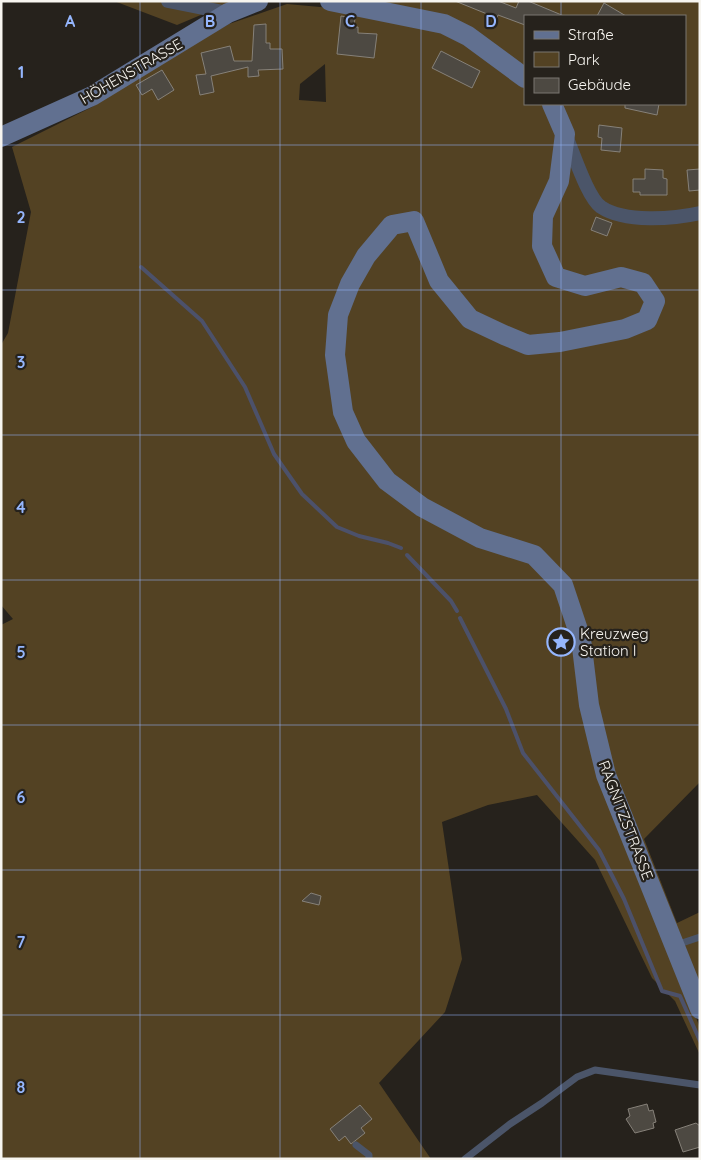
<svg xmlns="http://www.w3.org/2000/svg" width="701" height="1160" viewBox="0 0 701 1160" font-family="Quicksand,sans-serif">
  <rect width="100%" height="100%" fill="#26221c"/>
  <g fill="#534223" fill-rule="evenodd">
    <polygon points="114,1 234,1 177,25"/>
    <path d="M347 1H700V782L644 839 677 923 700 912V1009L681 978 700 1028V1055L675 1001 652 978 595 860 537 795 488 805 442 822 462 959 445 1012 379 1083 431 1159H1V625L13 619 1 605V345L8 333 31 212 12 147 92 107 156 65 229 24 287 4 331 8 432 31ZM525 16H685V104H525ZM325 64 326 102 299 100 300 84Z"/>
  </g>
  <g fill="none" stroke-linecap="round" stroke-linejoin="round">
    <g stroke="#4c516a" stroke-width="4">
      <polyline points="141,267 202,321 245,387 274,454 302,494 337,527 359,536 388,543 401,548"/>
      <polyline points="407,555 451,601 457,611"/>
      <polyline points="460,618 506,709 523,753 599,850 624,899 662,991 680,996 700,1041"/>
    </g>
  </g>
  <g fill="#4d4942" stroke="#868179">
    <polygon points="455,1 498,1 516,8 519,1 528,1 564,16 525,16 525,25 498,15 497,18"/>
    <polygon points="604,3 626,16 597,16"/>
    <polygon points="341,16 355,18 354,27 358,27 358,33 377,34 374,58 337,54"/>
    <polygon points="266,24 266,43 270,43 270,49 282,49 283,69 258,70 259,76 248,77 248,67 211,76 214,92 200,95 196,75 206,74 201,53 230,46 234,61 252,61 254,25"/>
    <polygon points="441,51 480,71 472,88 432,68"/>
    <polygon points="162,70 174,90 158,100 152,89 142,95 136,85"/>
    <polygon points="625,104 659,104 657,115 625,108"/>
    <polygon points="599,125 622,128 620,152 601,150 602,138 598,137"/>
    <polygon points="645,169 663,170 663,178 667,179 667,195 640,195 640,192 633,192 633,179 645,179"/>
    <polygon points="700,169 700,190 689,191 687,170"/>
    <polygon points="596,217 612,223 607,236 591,230"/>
    <polygon points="311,893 321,896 319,905 302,901"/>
    <polygon points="647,1104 649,1111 653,1110 656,1122 653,1123 654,1128 635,1133 626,1119 630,1116 628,1109"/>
    <polygon points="360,1105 372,1119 361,1128 365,1133 351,1144 345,1136 339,1141 330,1129"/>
    <polygon points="696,1123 700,1126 700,1147 683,1152 675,1130"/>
  </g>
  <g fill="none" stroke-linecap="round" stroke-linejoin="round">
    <g stroke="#4b5569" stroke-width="7">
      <polyline points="676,945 700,937"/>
      <polyline points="356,1145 369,1155 369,1159"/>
      <polyline points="465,1159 510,1124 542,1103 577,1077 595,1070 700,1085"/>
    </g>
    <g stroke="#4b5569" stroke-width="14">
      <polyline points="168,1 228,13"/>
      <path d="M565 134C573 151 587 197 601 207 625 223 673 219 700 213"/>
    </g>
    <g stroke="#617090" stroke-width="20">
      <polyline points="330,1 444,24 468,36 525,78"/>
      <polyline points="552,104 565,134 559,181 543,216 542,246 556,277 585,286 621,277 643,283 655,301 647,320 625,329 560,342 528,345 504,335 470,319 439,281 414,221 392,225 366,256 350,284 338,315 335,355 343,412 356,441 387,481 422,507 480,538 534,555 563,585 581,639 589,705 606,775 700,1009"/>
      <polyline points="1,137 92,96 228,13 258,1"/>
    </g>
  </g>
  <path fill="none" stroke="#95b6fd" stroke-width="1" stroke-opacity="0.55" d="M140 1V1159M280 1V1159M421 1V1159M561 1V16M561 104V1159M1 145H700M1 290H700M1 435H700M1 580H700M1 725H700M1 870H700M1 1015H700"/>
  <defs>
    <g id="sight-ring" transform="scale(1.4375)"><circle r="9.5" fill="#26221c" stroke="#95b6fd" stroke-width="1.5"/><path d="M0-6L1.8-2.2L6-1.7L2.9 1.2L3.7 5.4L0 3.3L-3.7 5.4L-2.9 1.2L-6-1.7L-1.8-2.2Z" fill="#95b6fd"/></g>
  </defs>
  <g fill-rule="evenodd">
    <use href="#sight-ring" x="561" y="642"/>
  </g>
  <g text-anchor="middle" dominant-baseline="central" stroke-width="4.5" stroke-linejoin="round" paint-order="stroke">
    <g font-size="15" fill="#f7f5f0" stroke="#26221c">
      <text transform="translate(131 71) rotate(-30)">HÖHENSTRASSE</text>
      <text transform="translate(626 820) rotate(69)">RAGNITZSTRASSE</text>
    </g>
    <g font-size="15" fill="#f7f5f0" stroke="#26221c" text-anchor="start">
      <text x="580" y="633">Kreuzweg<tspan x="580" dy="17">Station I</tspan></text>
    </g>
  </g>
  <g font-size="16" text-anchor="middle" font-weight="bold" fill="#95b6fd" stroke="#26221c" stroke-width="4.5" stroke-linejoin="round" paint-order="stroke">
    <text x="70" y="27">A</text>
    <text x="210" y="27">B</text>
    <text x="350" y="27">C</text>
    <text x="491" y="27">D</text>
    <text x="21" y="78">1</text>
    <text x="21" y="223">2</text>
    <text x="21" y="368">3</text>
    <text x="21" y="513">4</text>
    <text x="21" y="658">5</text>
    <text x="21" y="803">6</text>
    <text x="21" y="948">7</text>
    <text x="21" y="1093">8</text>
  </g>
  <rect width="701" height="1160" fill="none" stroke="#f7f5f0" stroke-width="5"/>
  <rect x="524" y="15" width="162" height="90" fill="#26221c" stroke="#7a7671"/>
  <rect x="534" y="31" width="25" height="8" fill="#617090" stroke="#7a7671"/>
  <text x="568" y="40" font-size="15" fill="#f7f5f0">Straße</text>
  <rect x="534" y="52" width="25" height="15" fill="#534223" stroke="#7a7671"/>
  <text x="568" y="65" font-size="15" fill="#f7f5f0">Park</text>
  <rect x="534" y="78" width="25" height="15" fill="#4d4942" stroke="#7a7671"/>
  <text x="568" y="90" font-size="15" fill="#f7f5f0">Gebäude</text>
</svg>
